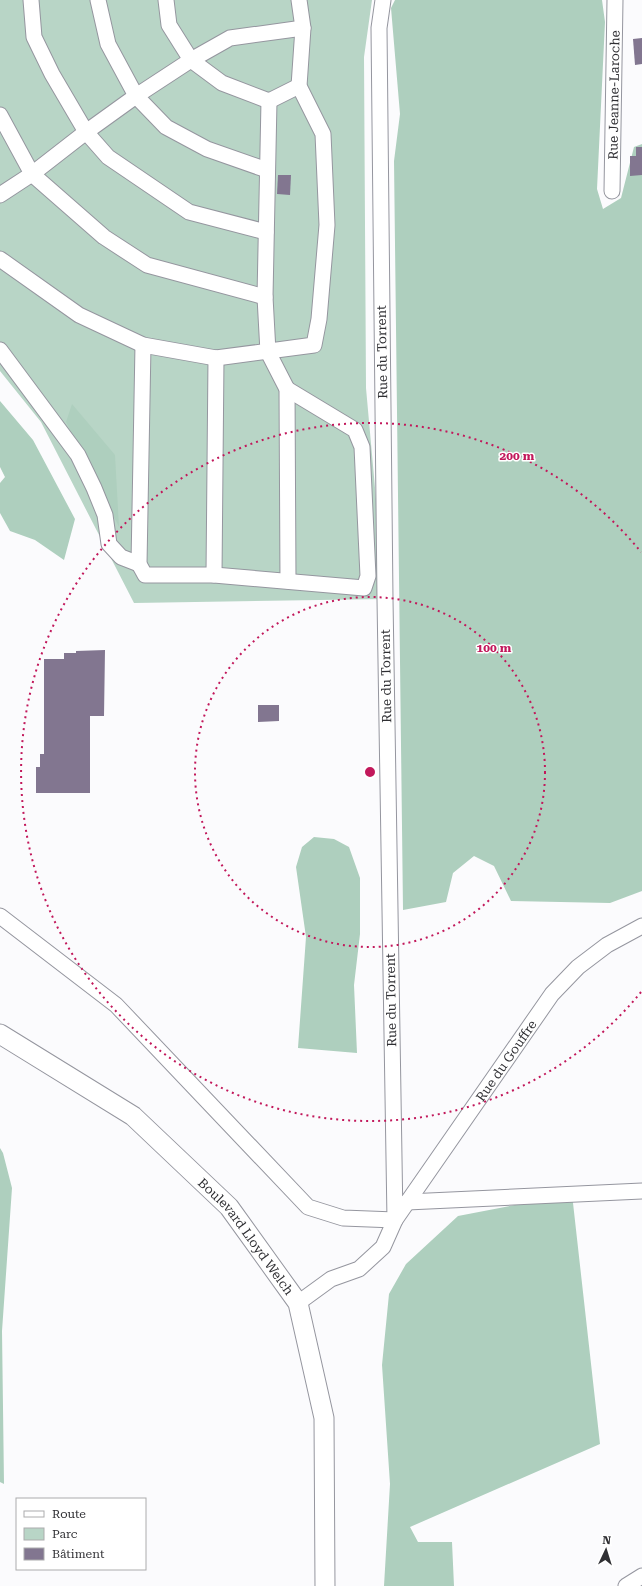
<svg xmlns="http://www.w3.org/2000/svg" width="642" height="1586" viewBox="0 0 642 1586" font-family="'Roboto Serif',serif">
  <rect width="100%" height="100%" fill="#fbfbfd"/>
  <polygon fill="#b8d5c6" points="0,0 372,0 364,57 366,388 385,599 134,603 41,422 0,371"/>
  <g fill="#aecfbe">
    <polygon points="395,0 602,0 605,22 597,189 603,209 621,198 634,147 642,144 642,891 610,903 511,901 494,866 474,856 453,873 446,902 403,910 394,161 400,114 391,8"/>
    <polygon points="0,401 33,440 75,519 64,560 35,540 10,531 0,513 0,483 5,477 0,467"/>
    <polygon points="72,404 115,455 119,527 66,422"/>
    <polygon points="314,837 334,839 349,847 360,878 360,934 354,985 357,1053 298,1048 306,937 296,867 302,847"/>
    <polygon points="0,1148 3,1153 12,1188 2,1331 4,1484 0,1482"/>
    <polygon points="572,1194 600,1444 410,1527 418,1542 452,1542 454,1586 384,1586 390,1484 382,1365 389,1294 406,1264 458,1216"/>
  </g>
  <g fill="#827690">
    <polygon points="642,38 642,64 635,65 633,39"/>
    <polygon points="636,147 642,147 642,175 630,176 630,156 636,156"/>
    <polygon points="278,175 291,175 290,195 277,194"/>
    <polygon points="105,650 104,716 90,716 90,793 36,793 36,767 40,767 40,754 44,754 44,659 64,659 64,653 76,653 76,651"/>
    <polygon points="258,705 279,705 279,721 258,722"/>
  </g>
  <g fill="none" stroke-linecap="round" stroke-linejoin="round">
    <g stroke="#95969f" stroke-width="17">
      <g id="minor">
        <polyline points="31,0 34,37 52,74 86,132 108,157 189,212 266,232"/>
        <polyline points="98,0 108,44 136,96 166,127 207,149 267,170"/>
        <polyline points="166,0 169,25 191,60 222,83 269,101 299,86"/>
        <polyline points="269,101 265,297 268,352 287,389 288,581"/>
        <polyline points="0,115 32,174 104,237 147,265 265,297"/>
        <path id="s1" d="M612 191 615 0"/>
        <polyline points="0,195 32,174 86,132 136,96 191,60 230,38 303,28"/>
        <polyline points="0,259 79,315 143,345 216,358 314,345 319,319 327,225 323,134 299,86 303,28 299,0"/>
        <polyline points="143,345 139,564 145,575 214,575 364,588 368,576 362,447 355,430 287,389"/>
        <polyline points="0,350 78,455 94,488 105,515 109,544 121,557 139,564"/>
        <polyline points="214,575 216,358"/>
        <path id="s2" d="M0 916 116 1005 308 1207 343 1218 395 1220 552 994 578 967 607 945 642 926"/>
        <polyline points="407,1202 642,1191"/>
        <polyline points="298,1303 331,1279 359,1269 383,1247 395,1220 385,599 379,28 383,0"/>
        <polyline points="626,1586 642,1576"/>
      </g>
    </g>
    <g stroke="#95969f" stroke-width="21">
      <g id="major">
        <path id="s3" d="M0 1034 133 1116 229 1207 298 1303 324 1418 325 1586"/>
      </g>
    </g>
    <use href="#minor" stroke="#fff" stroke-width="15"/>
    <use href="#major" stroke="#fff" stroke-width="19"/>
  </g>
  <g fill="none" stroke="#c2185b" stroke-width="2" stroke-dasharray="2 4">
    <circle cx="370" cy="772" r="175"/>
    <path d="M641 992A349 349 0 1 1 641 552"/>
  </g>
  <g text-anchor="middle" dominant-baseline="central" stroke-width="3" stroke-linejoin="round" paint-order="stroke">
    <g font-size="13" fill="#2f2f33" stroke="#fff">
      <text stroke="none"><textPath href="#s1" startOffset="96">Rue Jeanne-Laroche</textPath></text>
      <text transform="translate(382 352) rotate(-91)">Rue du Torrent</text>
      <text transform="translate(386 676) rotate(-91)">Rue du Torrent</text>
      <text transform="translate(391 1000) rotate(-91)">Rue du Torrent</text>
      <text stroke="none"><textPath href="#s2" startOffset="708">Rue du Gouffre</textPath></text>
      <text stroke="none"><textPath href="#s3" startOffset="322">Boulevard Lloyd Welch</textPath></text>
    </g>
  </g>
  <circle cx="370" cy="772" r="6" fill="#c2185b" stroke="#fff" stroke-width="2"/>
  <g font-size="12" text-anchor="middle" font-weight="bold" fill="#c2185b" stroke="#fff" stroke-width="3" stroke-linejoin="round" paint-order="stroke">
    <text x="517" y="460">200 m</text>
    <text x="494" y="652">100 m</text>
  </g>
  <rect x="16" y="1498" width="130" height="72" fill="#ffffff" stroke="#acacad"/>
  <rect x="24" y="1511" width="20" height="6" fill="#ffffff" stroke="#acacad"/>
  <text x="52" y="1518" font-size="12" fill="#2f2f33">Route</text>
  <rect x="24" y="1528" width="20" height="12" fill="#b8d5c6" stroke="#acacad"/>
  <text x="52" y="1538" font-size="12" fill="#2f2f33">Parc</text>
  <rect x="24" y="1548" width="20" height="12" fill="#827690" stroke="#acacad"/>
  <text x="52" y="1558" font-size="12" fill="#2f2f33">Bâtiment</text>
  <g transform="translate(606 1550) rotate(4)" stroke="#ffffff" stroke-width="3" paint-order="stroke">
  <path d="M0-3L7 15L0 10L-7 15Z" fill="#2f2f33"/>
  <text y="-6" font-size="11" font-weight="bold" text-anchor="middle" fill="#2f2f33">N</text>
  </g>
</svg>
